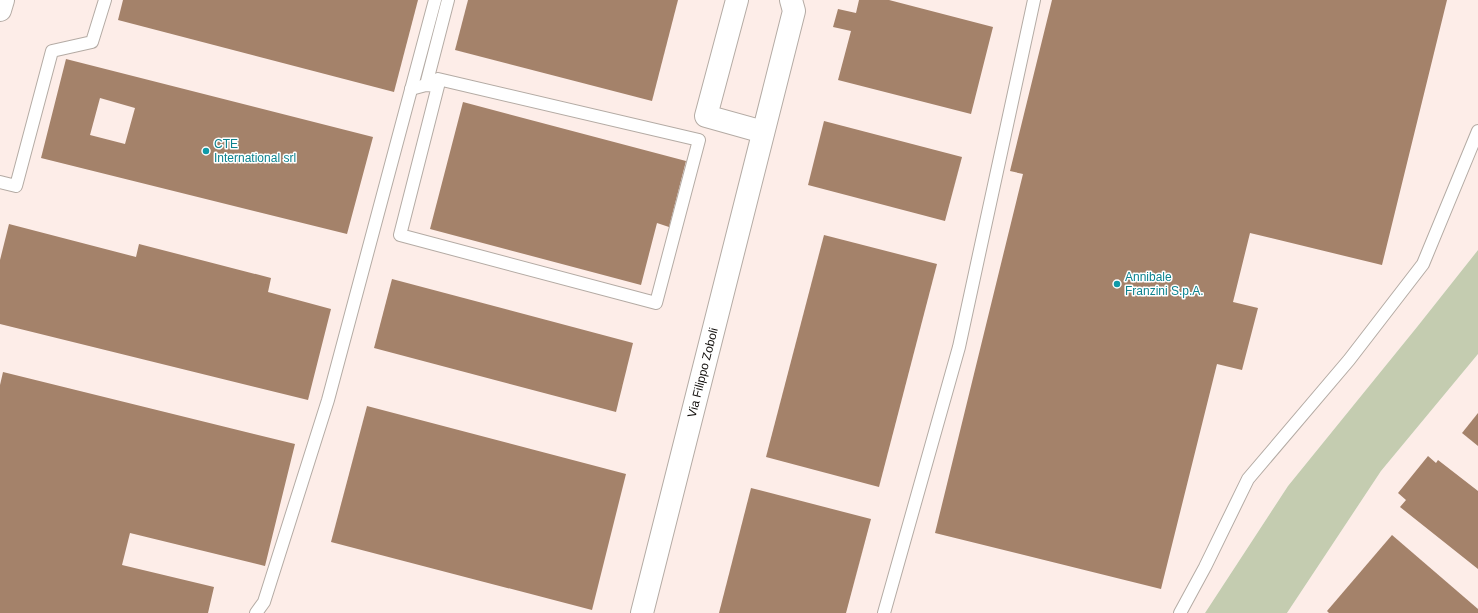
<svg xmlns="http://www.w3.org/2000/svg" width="1478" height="613" viewBox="0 0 1478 613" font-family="Helvetica,sans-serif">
  <rect width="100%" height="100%" fill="#fefaf7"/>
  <g fill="#fdede8">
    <polygon points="0,0 1478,0 1478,250 1417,327 1288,486 1205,613 0,613"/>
    <polygon points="1478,354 1478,613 1287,613 1381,471"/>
  </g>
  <polygon fill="#c4ccb0" points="1478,250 1478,354 1381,471 1287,613 1205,613 1288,486 1417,327"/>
  <g fill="#a4826a" fill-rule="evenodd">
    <polygon points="123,0 418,0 394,92 118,20"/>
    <polygon points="468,0 678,0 652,101 455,50"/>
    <polygon points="859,0 889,0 993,27 971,114 838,80 851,31 833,27 838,9 856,13"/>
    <polygon points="1052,0 1447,0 1382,265 1250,233 1233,302 1258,308 1242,370 1217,364 1161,589 935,533 1023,174 1010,171"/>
    <path d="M66 59 373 137 347 234 41 158ZM100 98 135 108 125 144 90 135Z"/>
    <polygon points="463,102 686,161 669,227 657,223 641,285 430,229"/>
    <polygon points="824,121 962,157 945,221 808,185"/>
    <polygon points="9,224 136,257 139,244 271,278 268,292 331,309 308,400 0,324 0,260"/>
    <polygon points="824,235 937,264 879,487 766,457"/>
    <polygon points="392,279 633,343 616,412 374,348"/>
    <polygon points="3,372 295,444 265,566 130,533 122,565 214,587 208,613 0,613 0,385"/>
    <polygon points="367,406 626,474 592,610 331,542"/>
    <polygon points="1478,413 1478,446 1462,433"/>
    <polygon points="1428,456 1436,463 1438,460 1478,491 1478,569 1400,507 1406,500 1398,493"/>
    <polygon points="751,488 871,519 846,613 719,613"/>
    <polygon points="1392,535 1478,609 1478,613 1329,613 1327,611"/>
  </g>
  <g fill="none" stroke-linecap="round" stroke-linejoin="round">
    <g stroke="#b4aba4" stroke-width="14">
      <g id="service">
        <polyline points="426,85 448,0"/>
        <polyline points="411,89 426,85 438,86 400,235 656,303 699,140 438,79 438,86"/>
        <polyline points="0,182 16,186 52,51 92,42 105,0"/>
        <polyline points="256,613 264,602 328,400 435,0"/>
        <polyline points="884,613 959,347 1034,0"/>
        <polyline points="1180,613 1205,567 1248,479 1349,360 1423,264 1478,131"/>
      </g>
    </g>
    <g stroke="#b4aba4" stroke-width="24">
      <g id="minor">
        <polyline points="737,0 706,116 763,132"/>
        <polyline points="0,10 3,0"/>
        <path id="s1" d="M642 613 794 11 791 0"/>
      </g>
    </g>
    <use href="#service" stroke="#fff" stroke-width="12"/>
    <use href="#minor" stroke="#fff" stroke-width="22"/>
  </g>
  <g fill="#0f9aa8" stroke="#fff" stroke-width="1.5">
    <circle cx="206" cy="151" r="4"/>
    <circle cx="1117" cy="284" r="4"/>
  </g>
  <g text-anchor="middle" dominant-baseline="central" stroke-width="3" stroke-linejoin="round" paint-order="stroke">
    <g font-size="12" fill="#0d838f" stroke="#fff" text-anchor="start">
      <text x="214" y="144">CTE<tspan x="214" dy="14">International srl</tspan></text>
      <text x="1125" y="277">Annibale<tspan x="1125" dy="14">Franzini S.p.A.</tspan></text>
    </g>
    <g font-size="12" fill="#0f0c09" stroke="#fff">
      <text stroke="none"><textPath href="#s1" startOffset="248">Via Filippo Zoboli</textPath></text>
    </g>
  </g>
</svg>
